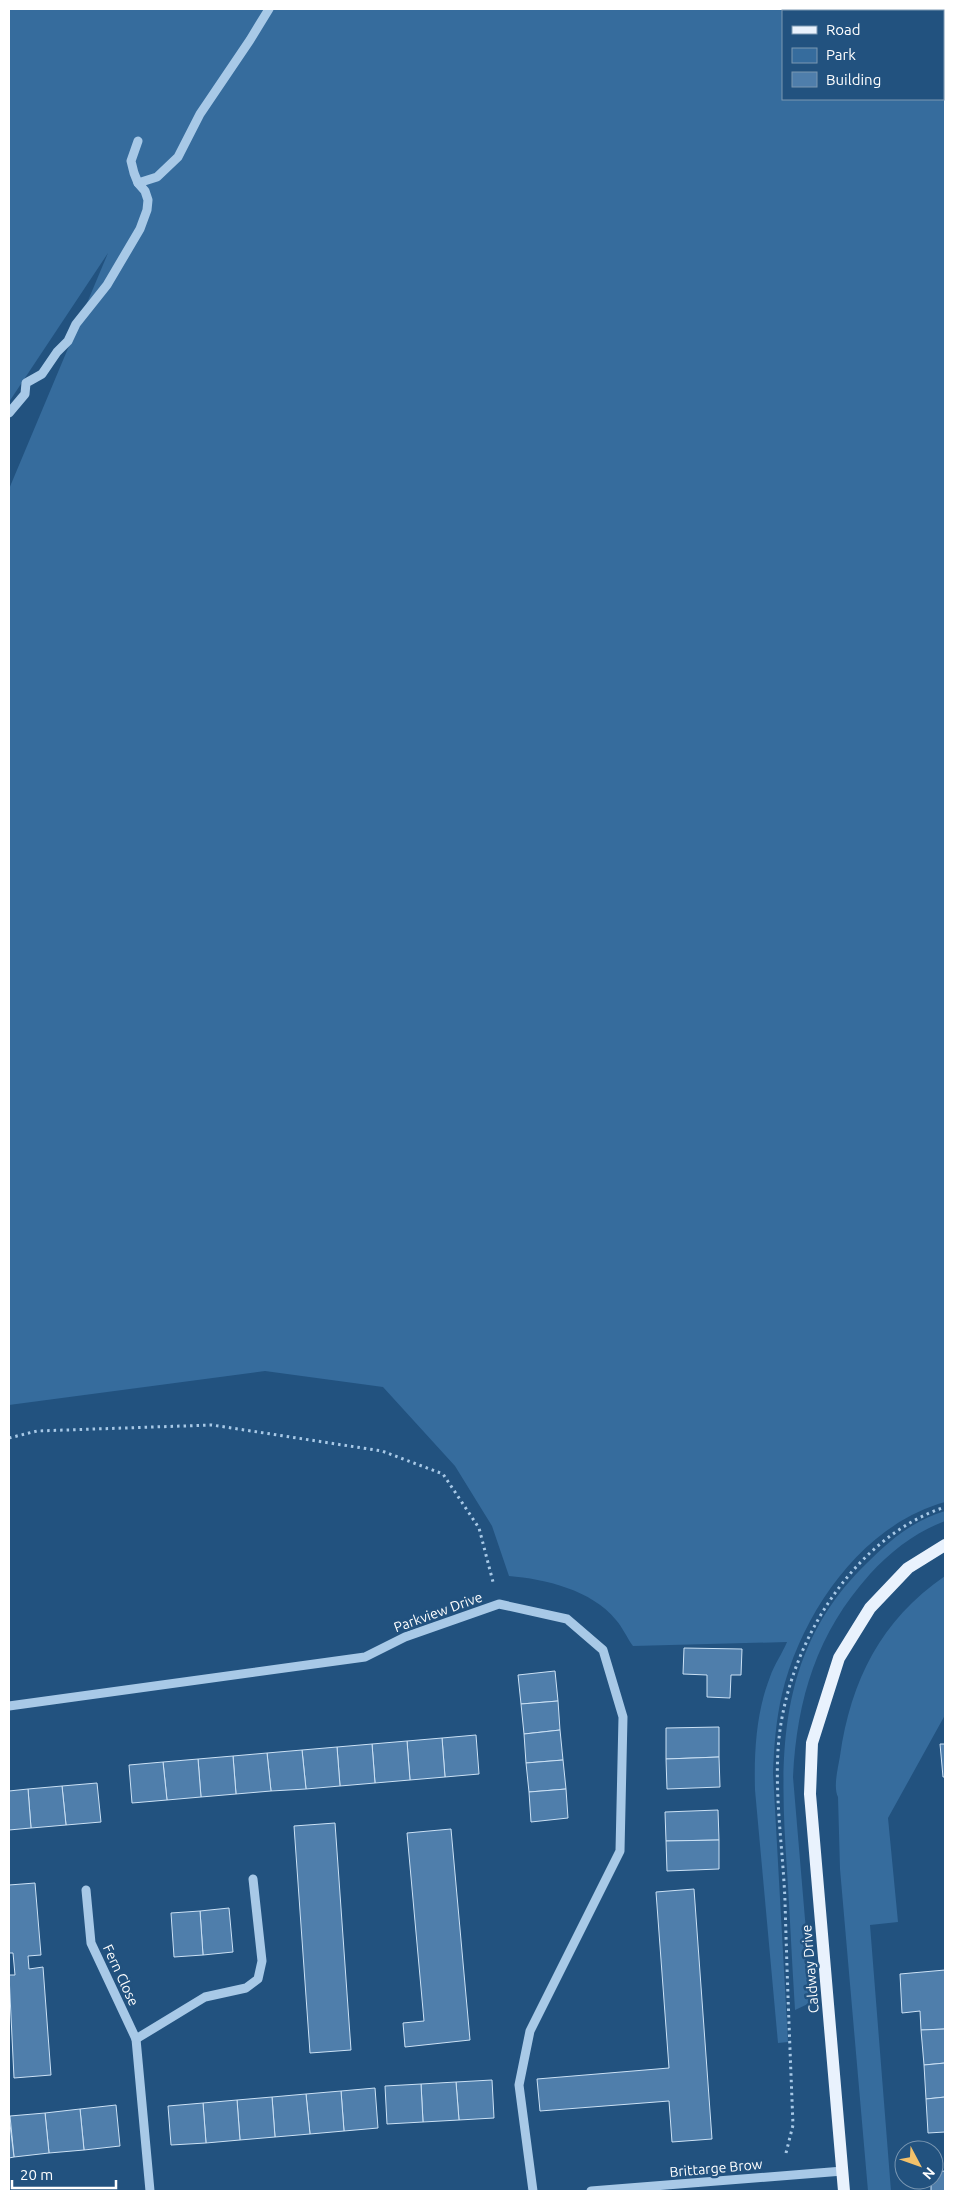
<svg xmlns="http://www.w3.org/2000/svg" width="954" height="2200" viewBox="0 0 954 2200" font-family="Ubuntu,sans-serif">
  <rect width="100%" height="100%" fill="#22527f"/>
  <g fill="#366c9d" fill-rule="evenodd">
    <path d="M9 9H945V1502C862 1525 802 1612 782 1694 776 1720 774 1746 773 1773L788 2042 778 2043 755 1790C754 1752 756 1713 770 1677 774 1665 782 1654 787 1642L633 1646C627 1638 623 1628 616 1620 592 1590 545 1579 509 1576L492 1526 455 1466 383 1387 265 1371 9 1405V489L108 253 9 402ZM783 11H943V99H783Z"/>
    <path d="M945 1511V1521C916 1532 891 1551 870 1574 817 1633 797 1698 793 1777L812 2002 795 2010C792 1964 790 1917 787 1870 779 1754 777 1650 867 1563 890 1540 914 1520 945 1511Z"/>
    <path d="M945 1576V1715L888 1818 898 1922 870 1925 891 2191H868L840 1869 838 1797C833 1787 838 1768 840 1756 851 1680 881 1620 945 1576Z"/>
  </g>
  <g fill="#4f7eab" stroke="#cbe1f5">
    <polygon points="684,1648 742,1649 741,1675 731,1675 730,1698 707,1697 707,1675 683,1674"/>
    <polygon points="555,1671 558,1701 521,1704 518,1675"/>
    <polygon points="558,1701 560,1730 524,1734 521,1704"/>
    <polygon points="719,1727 719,1757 666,1759 666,1728"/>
    <polygon points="560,1730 563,1760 526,1763 524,1734"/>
    <polygon points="476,1735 479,1774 445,1777 442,1738"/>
    <polygon points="442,1738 445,1777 410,1780 407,1741"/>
    <polygon points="407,1741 410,1780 375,1783 372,1744"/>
    <polygon points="372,1744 375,1783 340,1786 337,1747"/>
    <polygon points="940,1744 945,1744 945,1777 943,1777"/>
    <polygon points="337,1747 340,1786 306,1789 302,1750"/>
    <polygon points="302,1750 306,1789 271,1791 267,1753"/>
    <polygon points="267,1753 271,1791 236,1794 233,1756"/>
    <polygon points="233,1756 236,1794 201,1797 198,1759"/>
    <polygon points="719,1757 720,1787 667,1789 666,1759"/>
    <polygon points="198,1759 201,1797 167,1800 163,1762"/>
    <polygon points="563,1760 566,1789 529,1792 526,1763"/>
    <polygon points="163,1762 167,1800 132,1803 129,1765"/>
    <polygon points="97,1783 101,1822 66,1825 62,1786"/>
    <polygon points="62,1786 66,1825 31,1828 28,1789"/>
    <polygon points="28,1789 31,1828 9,1830 9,1791"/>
    <polygon points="566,1789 568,1818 531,1822 529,1792"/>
    <polygon points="718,1810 719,1840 666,1841 665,1812"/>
    <polygon points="335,1823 351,2050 310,2053 294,1826"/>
    <polygon points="451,1829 470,2040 405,2047 403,2023 424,2021 407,1833"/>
    <polygon points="719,1840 719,1869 667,1871 666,1841"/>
    <polygon points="35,1883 41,1955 28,1956 29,1969 43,1967 51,2075 14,2078 9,1975 15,1975 13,1953 9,1953 9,1885"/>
    <polygon points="694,1889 712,2139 672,2142 669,2101 540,2111 537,2079 669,2068 656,1892"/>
    <polygon points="229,1908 233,1952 203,1955 200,1911"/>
    <polygon points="200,1911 203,1955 174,1957 171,1913"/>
    <polygon points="945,1970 945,2029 921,2030 920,2011 902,2013 900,1974"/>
    <polygon points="945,2029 945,2063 924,2065 921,2030"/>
    <polygon points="945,2063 945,2097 926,2099 924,2065"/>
    <polygon points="492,2080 494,2118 459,2120 456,2082"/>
    <polygon points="456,2082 459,2120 423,2122 421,2084"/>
    <polygon points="421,2084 423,2122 387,2124 385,2086"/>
    <polygon points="375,2088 378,2128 344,2131 341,2091"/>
    <polygon points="341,2091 344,2131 310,2134 306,2094"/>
    <polygon points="306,2094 310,2134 275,2137 272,2097"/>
    <polygon points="272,2097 275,2137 240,2140 237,2100"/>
    <polygon points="945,2097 945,2132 928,2133 926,2099"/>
    <polygon points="237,2100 240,2140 206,2143 203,2103"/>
    <polygon points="203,2103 206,2143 171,2145 168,2106"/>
    <polygon points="116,2105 120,2146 84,2150 80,2109"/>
    <polygon points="80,2109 84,2150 49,2153 45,2113"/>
    <polygon points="45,2113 49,2153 14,2157 10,2116"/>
    <polygon points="9,2116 14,2157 9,2158"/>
    <polygon points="945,2171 945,2191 931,2191 931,2180 934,2180 934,2172"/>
  </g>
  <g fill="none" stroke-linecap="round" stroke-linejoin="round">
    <g stroke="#a8c9e7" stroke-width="3" stroke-dasharray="2.5 4" stroke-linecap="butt">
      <polyline points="9,1438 37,1431 212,1425 382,1451 443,1474 479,1528 493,1582"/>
      <path d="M786 2153 793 2125C790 2050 787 1976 785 1901 783 1851 775 1800 778 1750 784 1652 849 1539 945 1507"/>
    </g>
    <g stroke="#a8c9e7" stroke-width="9">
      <polyline points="138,183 157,177 178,157 200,114 250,40 269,9"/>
      <polyline points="9,413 25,394 26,383 42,374 57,352 68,341 76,324 107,285 140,229 147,210 148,200 145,191 138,183 134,173 131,161 138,141"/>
      <polyline points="9,1706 365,1657 405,1637 499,1604 567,1619 603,1650 623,1717 620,1851 530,2031 519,2085 533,2191"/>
      <polyline points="86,1890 91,1943 136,2039 205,1997 246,1988 258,1979 262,1961 253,1879"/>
      <polyline points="136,2039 150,2191"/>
      <polyline points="591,2191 843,2171"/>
    </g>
    <polyline stroke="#e9f2fd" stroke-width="12" points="844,2191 810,1794 812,1743 839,1658 870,1608 908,1568 945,1545"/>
  </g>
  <g text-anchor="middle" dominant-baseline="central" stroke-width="5" stroke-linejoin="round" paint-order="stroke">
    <g font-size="14" fill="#fff" stroke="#22527f">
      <text transform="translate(438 1612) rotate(-20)">Parkview Drive</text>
      <text transform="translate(810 1969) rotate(-95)">Caldway Drive</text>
      <text transform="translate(121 1975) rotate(65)">Fern Close</text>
      <text transform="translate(716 2168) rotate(-5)">Brittarge Brow</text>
    </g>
  </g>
  <rect width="954" height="2200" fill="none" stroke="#ffffff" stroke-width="20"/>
  <rect x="782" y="10" width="162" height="90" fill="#22527f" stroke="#7a97b2"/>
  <rect x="792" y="26" width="25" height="8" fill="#e9f2fd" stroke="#7a97b2"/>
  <text x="826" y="35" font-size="15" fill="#ffffff">Road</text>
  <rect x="792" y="48" width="25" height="15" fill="#366c9d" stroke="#7a97b2"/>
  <text x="826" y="60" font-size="15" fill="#ffffff">Park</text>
  <rect x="792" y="72" width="25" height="15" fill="#4f7eab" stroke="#7a97b2"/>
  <text x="826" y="85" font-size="15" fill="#ffffff">Building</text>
  <g transform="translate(919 2165) rotate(131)"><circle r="24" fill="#22527f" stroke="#7a97b2"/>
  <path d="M0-4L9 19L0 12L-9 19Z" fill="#f3c16a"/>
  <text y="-8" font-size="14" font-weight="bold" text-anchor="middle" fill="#ffffff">N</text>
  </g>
  <path d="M12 2180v8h104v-8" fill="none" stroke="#ffffff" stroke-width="2.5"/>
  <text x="20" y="2180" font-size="15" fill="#ffffff" stroke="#22527f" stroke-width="4" paint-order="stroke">20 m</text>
</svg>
